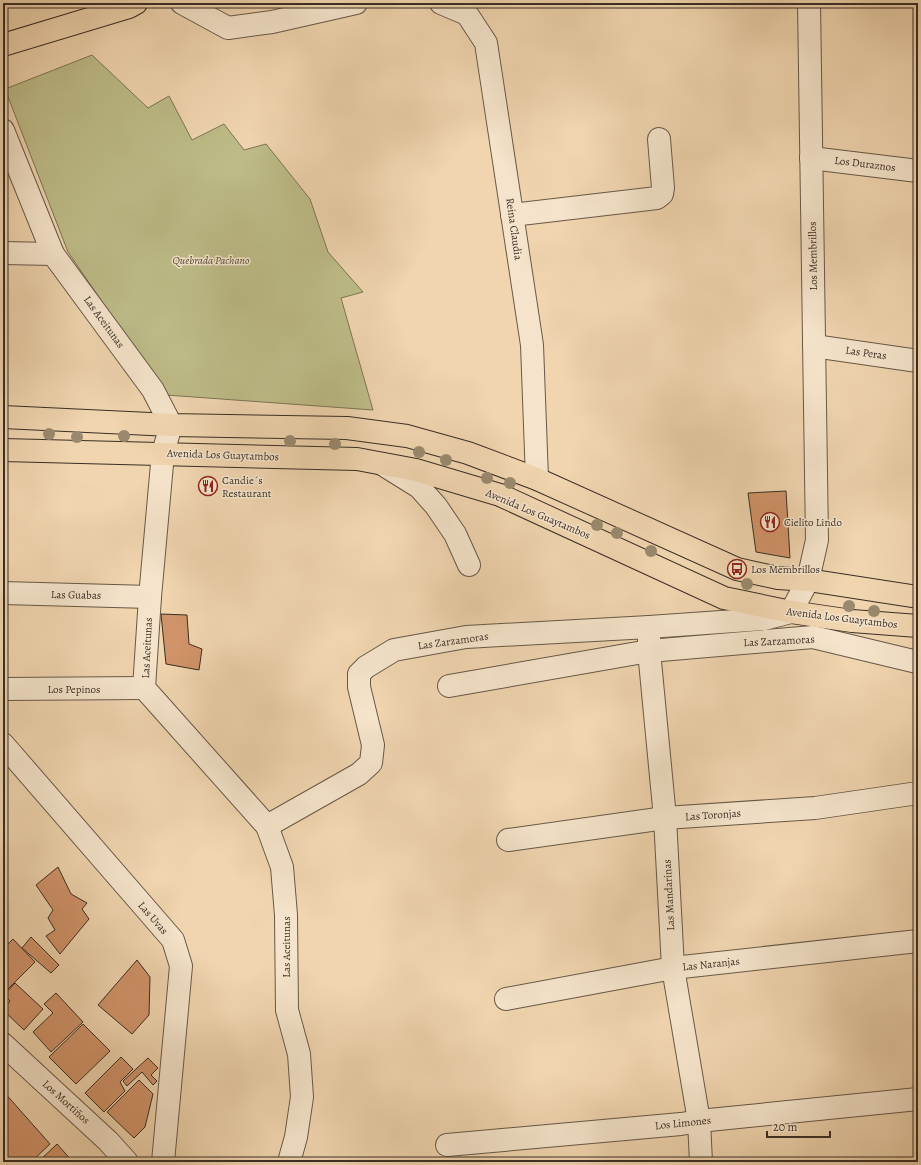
<svg xmlns="http://www.w3.org/2000/svg" width="921" height="1165" viewBox="0 0 921 1165" font-family="Alegreya,serif">
  <rect width="100%" height="100%" fill="#f0d5af"/>
  <filter id="stains"><feTurbulence type="fractalNoise" baseFrequency=".005" numOctaves="4"/><feColorMatrix values="0 0 0 0 .2 0 0 0 0 .09 0 0 0 0 .02 0 0 0 .5 -.17"/></filter>
  <radialGradient id="worn" r=".72"><stop offset=".6" stop-color="#630" stop-opacity="0"/><stop offset="1" stop-color="#630" stop-opacity=".3"/></radialGradient>
  <polygon fill="#bdbc88" stroke="#7c7556" points="92,55 148,108 169,96 192,140 224,124 244,150 266,144 310,199 328,252 363,292 341,298 373,410 166,395 68,252 5,89"/>
  <g fill="#d1936a" stroke="#3a2e25">
    <polygon points="786,491 790,558 756,552 748,493"/>
    <polygon points="161,614 187,615 189,644 202,649 199,670 166,664"/>
    <polygon points="58,867 71,894 87,903 82,909 89,919 60,954 46,936 55,930 48,918 53,910 36,885"/>
    <polygon points="31,937 59,965 51,973 22,948"/>
    <polygon points="13,939 35,962 3,994 3,949"/>
    <polygon points="137,960 150,977 149,1015 132,1034 98,1005"/>
    <polygon points="15,983 43,1009 24,1030 3,1010 10,1001 4,995"/>
    <polygon points="56,993 83,1022 51,1052 33,1032 53,1013 44,1004"/>
    <polygon points="83,1024 110,1051 76,1084 49,1057"/>
    <polygon points="121,1057 133,1069 120,1082 125,1091 104,1112 85,1093"/>
    <polygon points="148,1058 158,1068 151,1075 157,1081 153,1085 142,1072 127,1086 123,1081"/>
    <polygon points="139,1080 153,1094 145,1127 134,1138 107,1112"/>
    <polygon points="3,1091 50,1144 31,1162 3,1162"/>
    <polygon points="57,1144 73,1162 38,1162"/>
  </g>
  <g fill="none" stroke-linecap="round" stroke-linejoin="round">
    <g stroke="#685848" stroke-width="24">
      <g id="minor">
        <polyline points="182,3 228,28 272,22 356,3"/>
        <polyline points="441,3 467,14 486,43 532,345 537,479"/>
        <polyline points="3,130 53,254 153,390 171,425 163,453 150,597 144,688 267,826 282,867 286,915 287,1010 299,1054 302,1097 296,1137 289,1162"/>
        <polyline points="811,158 918,171"/>
        <polyline points="512,215 657,198 662,194 663,188 659,139"/>
        <polyline points="3,253 53,254"/>
        <polyline points="814,346 918,361"/>
        <polyline points="382,464 419,487 436,506 455,534 469,565"/>
        <polyline points="3,593 150,597"/>
        <polyline points="649,627 649,651 665,818 673,968 699,1121 701,1162"/>
        <polyline points="449,686 649,651 813,637 917,662"/>
        <polyline points="3,689 144,688"/>
        <polyline points="3,744 173,940 181,966 163,1162"/>
        <polyline points="267,826 359,774 371,763 373,745 359,687 359,674 366,667 394,650 466,637 649,627 764,619 791,612 808,580 817,540 809,3"/>
        <polyline points="508,840 665,818 815,808 918,793"/>
        <polyline points="506,999 673,968 918,941"/>
        <polyline points="3,1044 108,1141 127,1162"/>
        <polyline points="447,1145 681,1124 699,1121 918,1099"/>
      </g>
    </g>
    <g stroke="#3a2e25" stroke-width="24">
      <g id="major">
        <polyline points="3,45 129,7 136,3"/>
        <polyline points="3,417 171,425 347,428 407,436 468,453 537,479 737,569 778,578 808,580 918,597"/>
        <polyline points="3,450 357,459 416,470 500,495 724,598 791,612 852,621 918,626"/>
      </g>
    </g>
    <use href="#minor" stroke="#f5e4cb" stroke-width="22"/>
    <use href="#major" stroke="#f0d5af" stroke-width="22"/>
  </g>
  <g fill="#9a896e">
    <circle cx="49" cy="434" r="6"/>
    <circle cx="124" cy="436" r="6"/>
    <circle cx="77" cy="437" r="6"/>
    <circle cx="290" cy="441" r="6"/>
    <circle cx="335" cy="444" r="6"/>
    <circle cx="419" cy="452" r="6"/>
    <circle cx="446" cy="460" r="6"/>
    <circle cx="487" cy="478" r="6"/>
    <circle cx="510" cy="483" r="6"/>
    <circle cx="597" cy="525" r="6"/>
    <circle cx="617" cy="533" r="6"/>
    <circle cx="651" cy="551" r="6"/>
    <circle cx="747" cy="584" r="6"/>
    <circle cx="849" cy="606" r="6"/>
    <circle cx="874" cy="611" r="6"/>
  </g>
  <defs>
    <g id="restaurant-ring" transform="scale(1)"><circle r="9.5" fill="#f5e4cb" stroke="#8f2418" stroke-width="1.5"/><path d="M-5-6h1v4h1v-4h1v4h1v-4h1v5L-1.5 .5V6h-2V.5L-5-1ZM5-6V6H3V1.5H1.5Q1.5-4 5-6Z" fill="#8f2418"/></g>
    <g id="bus-ring" transform="scale(1)"><circle r="9.5" fill="#f5e4cb" stroke="#8f2418" stroke-width="1.5"/><path d="M-5-6H5V4H4V6H2V4H-2V6H-4V4H-5ZM-3.5-4V0h7V-4ZM-3.5 1.2v1.5H-2V1.2ZM2 1.2v1.5H3.5V1.2Z" fill="#8f2418"/></g>
  </defs>
  <g fill-rule="evenodd">
    <use href="#restaurant-ring" x="208" y="486"/>
    <use href="#restaurant-ring" x="770" y="522"/>
    <use href="#bus-ring" x="737" y="569"/>
  </g>
  <g text-anchor="middle" dominant-baseline="central" stroke-width="3" stroke-linejoin="round" paint-order="stroke">
    <g font-size="11" fill="#3a2e25" stroke="#f5e4cb">
      <text transform="translate(865 164) rotate(7)">Los Duraznos</text>
      <text transform="translate(514 229) rotate(82)">Reina Claudia</text>
      <text transform="translate(813 256) rotate(-91)">Los Membrillos</text>
      <text transform="translate(104 322) rotate(54)">Las Aceitunas</text>
      <text transform="translate(866 353) rotate(8)">Las Peras</text>
      <text transform="translate(223 455) rotate(2)">Avenida Los Guaytambos</text>
      <text transform="translate(538 514) rotate(23)">Avenida Los Guaytambos</text>
      <text transform="translate(76 595) rotate(1)">Las Guabas</text>
      <text transform="translate(842 618) rotate(7)">Avenida Los Guaytambos</text>
      <text transform="translate(453 641) rotate(-8)">Las Zarzamoras</text>
      <text transform="translate(779 641) rotate(-3)">Las Zarzamoras</text>
      <text transform="translate(147 648) rotate(-87)">Las Aceitunas</text>
      <text x="74" y="689">Los Pepinos</text>
      <text transform="translate(713 815) rotate(-4)">Las Toronjas</text>
      <text transform="translate(669 895) rotate(-93)">Las Mandarinas</text>
      <text transform="translate(153 918) rotate(49)">Las Uvas</text>
      <text transform="translate(286 947) rotate(-90)">Las Aceitunas</text>
      <text transform="translate(711 964) rotate(-6)">Las Naranjas</text>
      <text transform="translate(66 1102) rotate(42)">Los Mortiños</text>
      <text transform="translate(683 1123) rotate(-6)">Los Limones</text>
    </g>
    <g font-size="11" font-style="italic" fill="#544a39" stroke="#f5e4cb">
      <text x="211" y="260">Quebrada Pachano</text>
    </g>
    <g font-size="11" fill="#3a2e25" stroke="#f5e4cb" text-anchor="start">
      <text x="222" y="480">Candie´s<tspan x="222" dy="13">Restaurant</tspan></text>
      <text x="784" y="522">Cielito Lindo</text>
      <text x="751" y="569">Los Membrillos</text>
    </g>
  </g>
  <rect width="921" height="1165" fill="none" stroke="#f0d5af" stroke-width="16"/>
  <rect x="4" y="4" width="913" height="1157" fill="none" stroke="#3a2e25" stroke-width="2"/>
  <rect x="8" y="8" width="905" height="1149" fill="none" stroke="#3a2e25"/>
  <path d="M767 1131v6h63v-6" fill="none" stroke="#3a2e25" stroke-width="2"/>
  <text x="773" y="1131" font-size="12" fill="#3a2e25" stroke="#f5e4cb" stroke-width="3" paint-order="stroke">20 m</text>
  <rect width="100%" height="100%" filter="url(#stains)"/>
  <rect width="100%" height="100%" fill="url(#worn)"/>
</svg>
